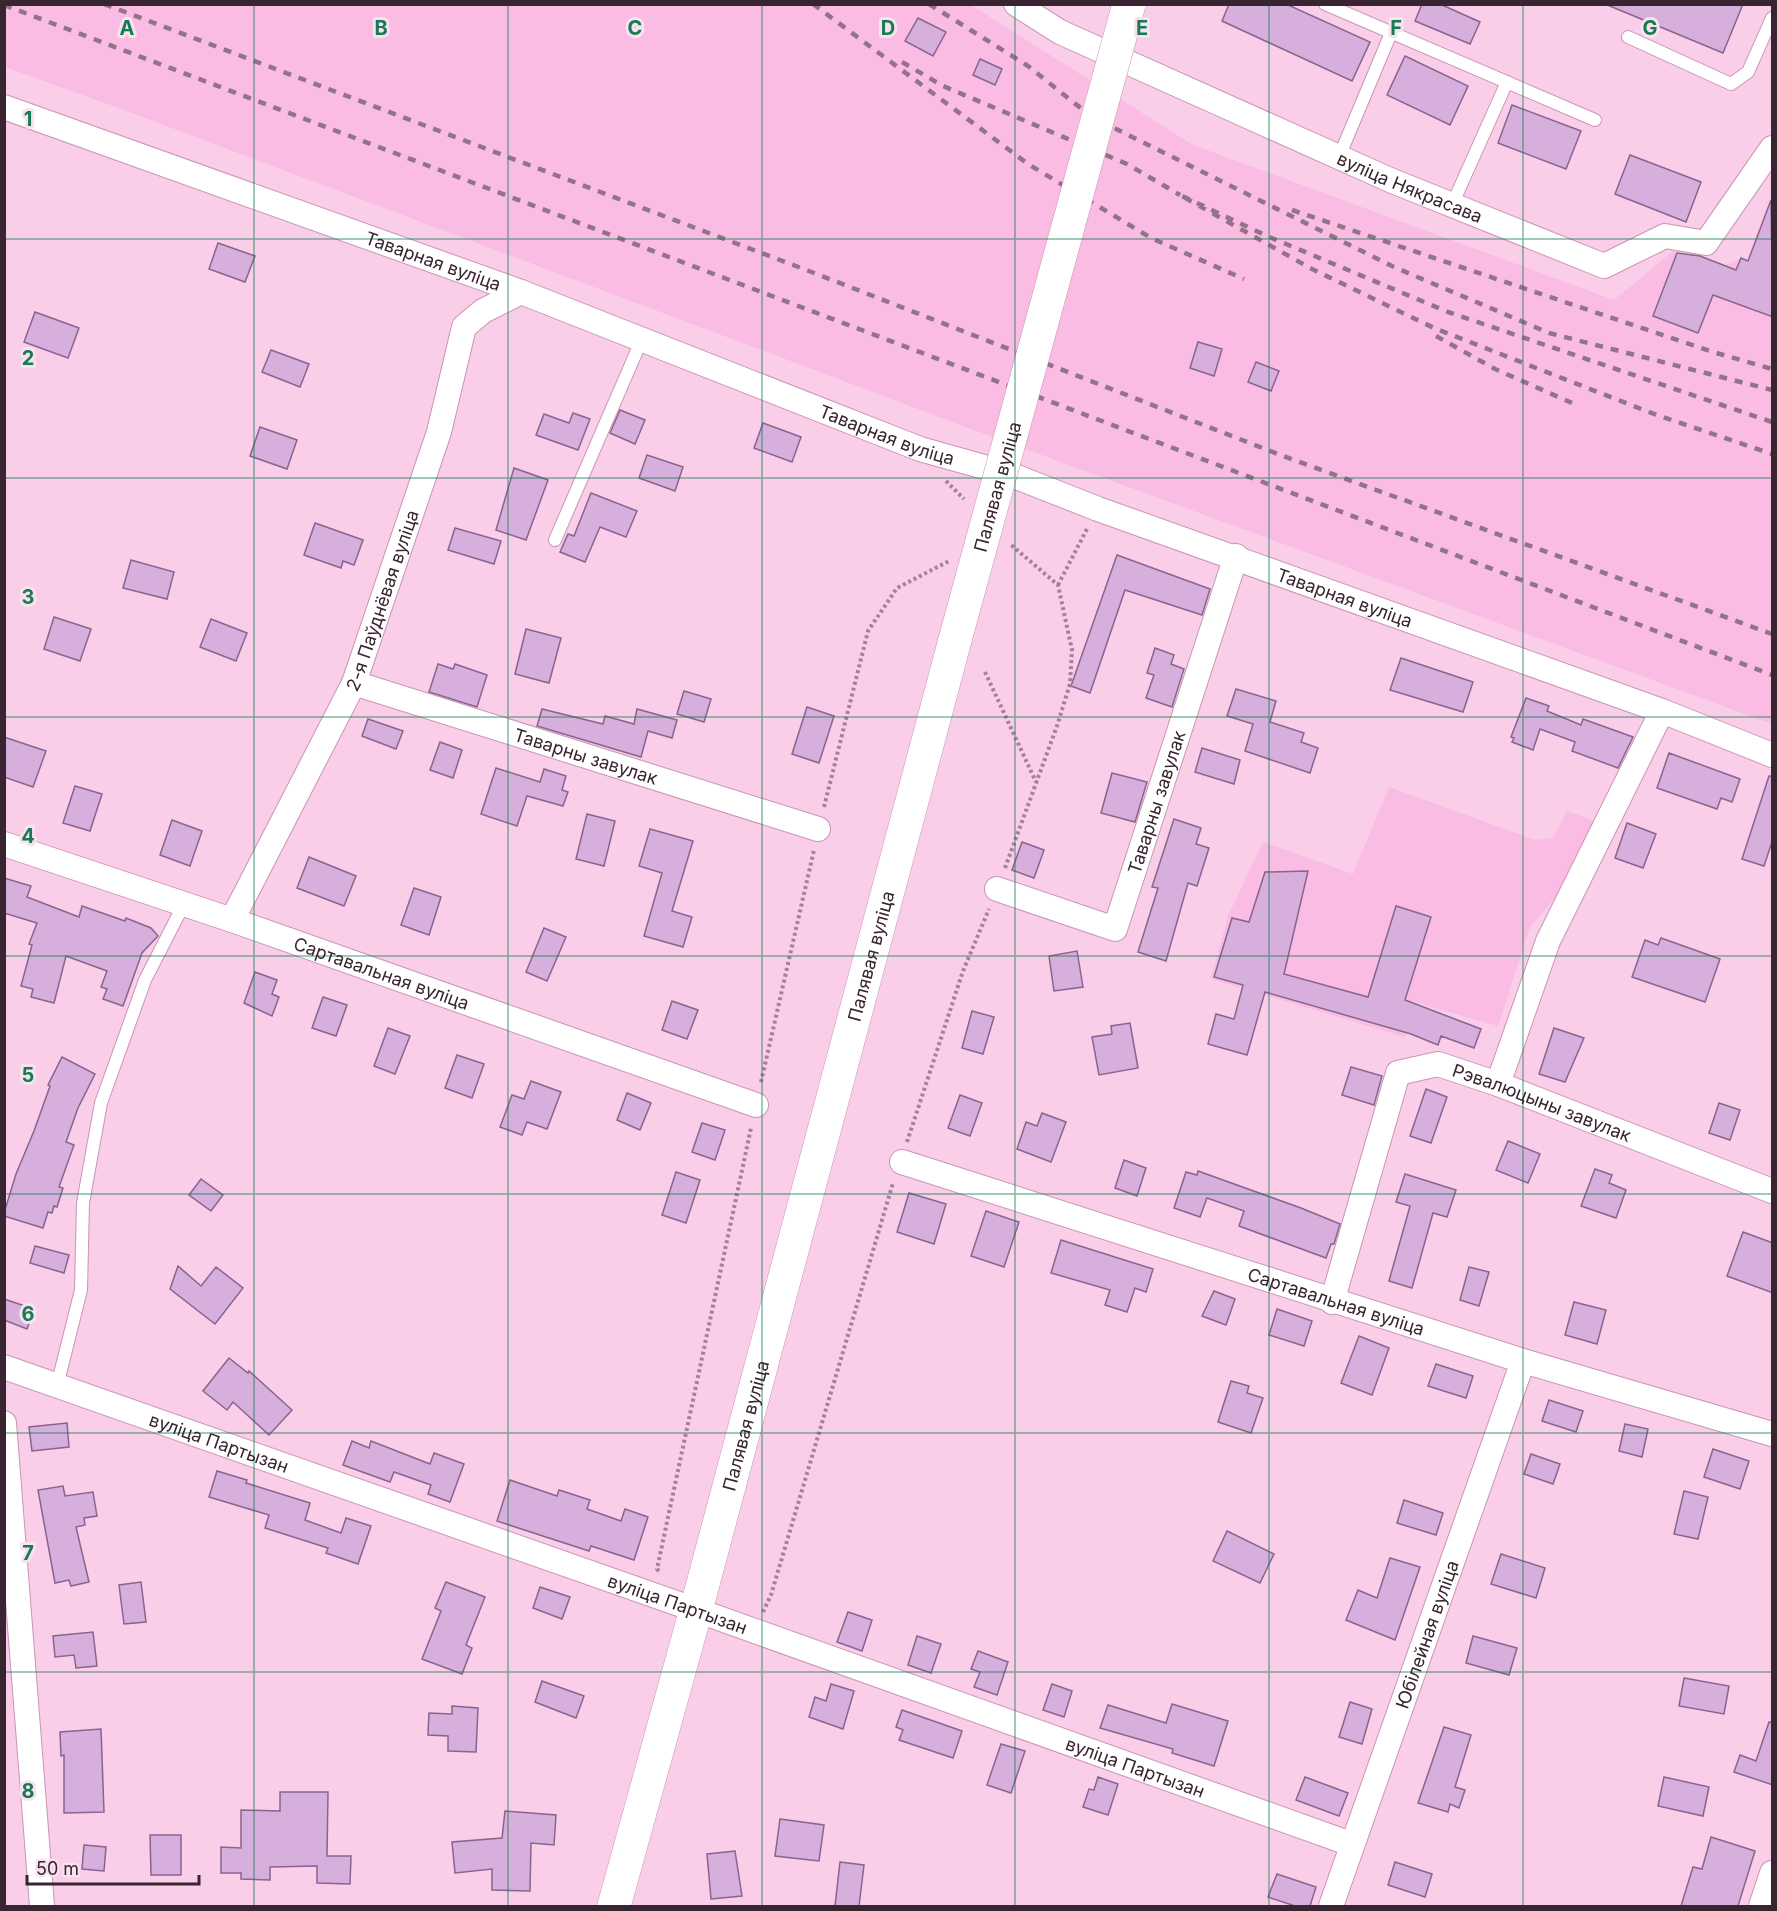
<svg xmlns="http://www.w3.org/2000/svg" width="1777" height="1911" viewBox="0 0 1777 1911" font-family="Inter,sans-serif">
  <rect width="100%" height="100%" fill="#facde9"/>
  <g fill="#fabce3">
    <polygon points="5,5 971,5 1193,145 1614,300 1673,251 1724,266 1741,258 1772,270 1772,724 963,426 116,107 5,67"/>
    <polygon points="1389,787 1535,840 1553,838 1567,811 1603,824 1574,876 1530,927 1498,1026 1414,1002 1405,1037 1211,979 1228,916 1263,842 1353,874"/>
  </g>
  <g fill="#d6afdd" stroke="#88648e" stroke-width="1.5">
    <polygon points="1229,4 1286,4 1370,42 1352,81 1222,21"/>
    <polygon points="1422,4 1440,4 1480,22 1470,44 1415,21"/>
    <polygon points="1605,4 1743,4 1723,53"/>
    <polygon points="918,18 946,32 933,56 905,41"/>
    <polygon points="1405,56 1468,86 1450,125 1387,95"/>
    <polygon points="980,59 1002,69 995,85 973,75"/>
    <polygon points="1512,105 1581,131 1566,169 1498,143"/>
    <polygon points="1630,155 1701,182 1686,222 1615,194"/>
    <polygon points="1771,200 1773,317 1713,295 1698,333 1653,316 1677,253 1700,256 1736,270 1741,258 1748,261"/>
    <polygon points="218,243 255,256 245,282 209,269"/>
    <polygon points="35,312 79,328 68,358 24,342"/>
    <polygon points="1198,342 1222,349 1214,376 1190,368"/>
    <polygon points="271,350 309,364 300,387 262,372"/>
    <polygon points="1256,362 1279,371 1271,391 1248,382"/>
    <polygon points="620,410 645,420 635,444 610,433"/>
    <polygon points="573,413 590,419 578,450 536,435 544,414 569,423"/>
    <polygon points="763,423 801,437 792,462 754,448"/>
    <polygon points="260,427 297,440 287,469 250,456"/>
    <polygon points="647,455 683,467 675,491 639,478"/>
    <polygon points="514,468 548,480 526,540 496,530"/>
    <polygon points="591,493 637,511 626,537 600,527 585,562 560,552 568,534 574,536"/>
    <polygon points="315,523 363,540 354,565 343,561 341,568 304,555"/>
    <polygon points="455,528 501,541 494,564 448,550"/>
    <polygon points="1117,555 1210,589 1202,615 1125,590 1090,693 1071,686"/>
    <polygon points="131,560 174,572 167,599 123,588"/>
    <polygon points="54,617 91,629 80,661 44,649"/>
    <polygon points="211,619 247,633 236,661 200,647"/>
    <polygon points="526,629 561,638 549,683 515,674"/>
    <polygon points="1155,648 1174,655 1171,664 1184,669 1172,707 1146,698 1154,675 1147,673"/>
    <polygon points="1401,658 1473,682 1463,712 1390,690"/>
    <polygon points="438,664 453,669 455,664 487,675 477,707 429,692"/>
    <polygon points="1236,689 1276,701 1270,722 1304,733 1301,742 1318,748 1310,773 1245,751 1253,724 1227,716"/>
    <polygon points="684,691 711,699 704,722 677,714"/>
    <polygon points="1526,698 1549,706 1547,711 1581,725 1583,719 1633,737 1618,768 1572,751 1575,742 1540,729 1533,750 1512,742 1514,738 1511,737"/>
    <polygon points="807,707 834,716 819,763 792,754"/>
    <polygon points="542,709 603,724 605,716 634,724 637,709 677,720 672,738 648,731 641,757 537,726"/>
    <polygon points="368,719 403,731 396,749 362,736"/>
    <polygon points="4,737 46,751 33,787 4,777"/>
    <polygon points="440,742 462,750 453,778 430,770"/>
    <polygon points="1202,748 1240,760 1234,784 1195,772"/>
    <polygon points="1669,753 1740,779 1732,802 1721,798 1717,809 1657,788"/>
    <polygon points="496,768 540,782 544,769 566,776 562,790 568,792 563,806 527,796 517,826 481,814"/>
    <polygon points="1112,773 1147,782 1135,822 1101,813"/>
    <polygon points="1769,776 1773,776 1773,839 1764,866 1742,859"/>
    <polygon points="75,786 102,794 90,831 63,823"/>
    <polygon points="587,814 615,821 604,866 576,859"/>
    <polygon points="1174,819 1201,828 1196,844 1209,848 1197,886 1188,883 1166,961 1138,952 1158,888 1152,887"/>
    <polygon points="172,820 202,831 190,866 160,855"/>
    <polygon points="1627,823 1656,834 1643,868 1615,858"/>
    <polygon points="650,829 693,841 672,911 692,917 683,947 644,936 662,873 639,866"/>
    <polygon points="1022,842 1044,850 1034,878 1012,870"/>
    <polygon points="309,857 356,876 344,906 297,888"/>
    <polygon points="1308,871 1284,974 1368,997 1396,906 1431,917 1405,1000 1481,1029 1474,1048 1441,1036 1438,1045 1411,1034 1265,992 1247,1055 1208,1044 1216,1014 1234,1019 1243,985 1214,977 1232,918 1249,922 1265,872"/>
    <polygon points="4,878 31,886 27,897 79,917 82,906 125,921 126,918 151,928 158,936 142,953 123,1006 103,999 107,989 101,987 107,971 66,956 54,1003 31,997 33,989 21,986 32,945 29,944 37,923 4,913"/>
    <polygon points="414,888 441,897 429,935 401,925"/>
    <polygon points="544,928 566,937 547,981 526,972"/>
    <polygon points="1661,938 1720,959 1705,1002 1632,977 1645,940 1658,945"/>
    <polygon points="1077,951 1083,987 1054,991 1049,956"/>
    <polygon points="255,972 277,980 272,994 279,997 272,1016 244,1003"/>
    <polygon points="323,997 347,1005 336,1036 312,1028"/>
    <polygon points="672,1001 698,1010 687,1039 662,1030"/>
    <polygon points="972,1011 994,1017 983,1054 962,1048"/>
    <polygon points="1130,1023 1138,1068 1099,1075 1092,1037 1112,1034 1111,1026"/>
    <polygon points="388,1028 410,1036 395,1074 374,1066"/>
    <polygon points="1554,1028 1584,1038 1565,1082 1539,1074"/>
    <polygon points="457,1055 484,1064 472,1098 445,1088"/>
    <polygon points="62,1057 95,1074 78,1108 66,1142 74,1145 59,1187 63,1188 57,1207 54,1206 52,1213 48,1212 43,1228 4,1216 4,1213 16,1174 34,1131 50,1086 48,1085"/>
    <polygon points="1351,1067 1382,1076 1374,1105 1342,1095"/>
    <polygon points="531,1081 561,1092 547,1129 527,1122 522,1135 500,1127 512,1095 524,1099"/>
    <polygon points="1426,1089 1447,1097 1431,1143 1410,1136"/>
    <polygon points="627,1093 651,1103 640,1130 617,1120"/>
    <polygon points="960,1095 982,1103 970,1136 948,1128"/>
    <polygon points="1719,1103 1740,1110 1730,1140 1709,1133"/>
    <polygon points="1042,1113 1066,1122 1051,1162 1017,1149 1026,1122 1037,1126"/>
    <polygon points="702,1123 725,1130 715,1160 692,1152"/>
    <polygon points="1508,1141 1540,1154 1528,1183 1496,1170"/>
    <polygon points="1124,1160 1146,1168 1137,1196 1115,1188"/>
    <polygon points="1595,1169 1612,1175 1609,1183 1626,1190 1616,1218 1581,1206"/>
    <polygon points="1198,1171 1301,1208 1340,1224 1334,1244 1331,1244 1326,1258 1239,1226 1244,1211 1207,1198 1200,1217 1174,1208 1186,1172 1197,1175"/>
    <polygon points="676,1172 700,1180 686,1223 662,1215"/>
    <polygon points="1405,1174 1456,1190 1447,1217 1433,1213 1412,1288 1389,1281 1410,1206 1396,1202"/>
    <polygon points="201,1179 223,1195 211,1211 189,1195"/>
    <polygon points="909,1193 946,1204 934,1244 897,1232"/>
    <polygon points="986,1211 1019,1222 1004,1267 971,1256"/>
    <polygon points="1743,1232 1773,1243 1773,1293 1727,1276"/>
    <polygon points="1061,1240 1153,1269 1146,1292 1135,1288 1127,1312 1105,1305 1110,1290 1051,1273"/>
    <polygon points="35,1246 69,1255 64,1273 30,1263"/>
    <polygon points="178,1266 201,1286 216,1267 243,1288 215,1324 170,1289"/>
    <polygon points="1469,1267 1489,1272 1479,1306 1460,1300"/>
    <polygon points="1214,1291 1235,1299 1226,1325 1202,1316"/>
    <polygon points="4,1299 34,1309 27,1329 4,1320"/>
    <polygon points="1574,1302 1606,1310 1597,1344 1565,1335"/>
    <polygon points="1277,1309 1312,1321 1304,1346 1269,1335"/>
    <polygon points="1359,1336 1389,1348 1372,1395 1341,1383"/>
    <polygon points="229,1358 248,1373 249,1371 292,1410 269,1435 233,1402 227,1410 203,1391"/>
    <polygon points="1436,1364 1473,1376 1466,1398 1428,1386"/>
    <polygon points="1231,1381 1249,1386 1247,1393 1263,1398 1251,1433 1218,1422"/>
    <polygon points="1549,1400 1583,1411 1576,1432 1542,1421"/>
    <polygon points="67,1423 69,1447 32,1451 29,1427"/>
    <polygon points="1625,1424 1648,1429 1642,1457 1619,1451"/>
    <polygon points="352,1441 369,1448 371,1441 430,1464 434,1453 464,1464 450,1502 428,1494 431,1485 394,1472 390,1482 343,1465"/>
    <polygon points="1713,1449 1749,1461 1740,1489 1704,1477"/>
    <polygon points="1531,1454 1560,1464 1553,1484 1524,1474"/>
    <polygon points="217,1471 247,1480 246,1483 310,1503 305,1520 341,1533 346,1518 371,1526 358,1564 326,1553 328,1548 265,1528 269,1515 209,1497"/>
    <polygon points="510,1480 557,1496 559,1490 590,1500 587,1509 621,1521 625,1509 648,1517 634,1560 591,1546 589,1551 497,1521"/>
    <polygon points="63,1486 65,1496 93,1492 97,1516 84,1518 85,1525 76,1527 89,1582 71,1586 69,1580 55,1583 38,1490"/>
    <polygon points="1684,1491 1708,1497 1698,1539 1674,1534"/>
    <polygon points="1404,1500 1443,1513 1436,1535 1397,1523"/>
    <polygon points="1227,1531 1274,1554 1260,1583 1213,1561"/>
    <polygon points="1501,1554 1545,1568 1536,1598 1491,1584"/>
    <polygon points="1390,1558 1420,1567 1395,1640 1346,1620 1358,1590 1377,1598"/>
    <polygon points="141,1582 146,1622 124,1624 119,1585"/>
    <polygon points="446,1582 485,1597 466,1645 472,1648 462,1674 422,1659 441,1611 435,1608"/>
    <polygon points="540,1587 570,1597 562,1619 533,1608"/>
    <polygon points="848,1612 872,1620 862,1651 837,1642"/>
    <polygon points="93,1632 97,1666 76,1668 74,1655 55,1657 53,1636"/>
    <polygon points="917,1636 941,1644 931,1673 908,1665"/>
    <polygon points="1473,1636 1517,1648 1509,1675 1466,1663"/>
    <polygon points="978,1651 1008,1662 997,1695 974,1687 980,1672 971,1669"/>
    <polygon points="1684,1678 1729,1686 1724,1714 1679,1706"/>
    <polygon points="542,1681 584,1696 576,1718 535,1702"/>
    <polygon points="831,1684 854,1691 843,1729 809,1717 815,1697 826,1701"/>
    <polygon points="1052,1684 1072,1691 1064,1717 1043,1710"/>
    <polygon points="1350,1702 1372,1709 1362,1744 1339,1737"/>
    <polygon points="1172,1704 1228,1721 1214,1766 1172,1753 1173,1749 1100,1728 1108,1705 1166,1723"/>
    <polygon points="452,1706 478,1708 476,1752 448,1751 448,1736 428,1735 429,1713 452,1714"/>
    <polygon points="902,1710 962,1731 953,1758 899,1740 903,1730 896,1727"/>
    <polygon points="1769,1722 1773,1722 1773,1785 1734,1772 1740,1755 1756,1761"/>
    <polygon points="1444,1727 1471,1735 1455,1787 1465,1790 1459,1808 1450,1804 1448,1812 1418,1803"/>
    <polygon points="101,1729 104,1812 64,1813 64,1755 61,1756 60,1732"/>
    <polygon points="1001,1744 1025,1751 1011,1793 987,1785"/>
    <polygon points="1098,1777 1118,1784 1108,1815 1083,1807 1089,1789 1094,1790"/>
    <polygon points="1305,1777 1348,1793 1339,1816 1296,1800"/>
    <polygon points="1664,1777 1709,1787 1703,1816 1658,1806"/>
    <polygon points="280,1792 328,1792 327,1856 351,1856 350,1884 317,1883 317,1866 270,1867 270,1880 241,1879 241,1873 221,1873 221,1847 241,1848 241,1810 280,1811"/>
    <polygon points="505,1811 556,1815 554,1845 531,1843 530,1891 492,1890 492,1869 455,1873 452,1842 502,1838"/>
    <polygon points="780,1819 824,1825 819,1861 775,1856"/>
    <polygon points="150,1835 181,1835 181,1875 151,1875"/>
    <polygon points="1711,1837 1755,1851 1738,1906 1681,1906 1693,1867 1702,1869"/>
    <polygon points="84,1845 106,1847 104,1871 82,1869"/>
    <polygon points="735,1851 742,1896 711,1899 707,1854"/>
    <polygon points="840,1862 864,1865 859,1906 835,1906"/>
    <polygon points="1395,1862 1432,1874 1425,1897 1388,1885"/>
    <polygon points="1277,1874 1316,1887 1310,1906 1295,1906 1268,1897"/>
  </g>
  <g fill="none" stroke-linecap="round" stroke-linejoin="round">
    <g stroke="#c995b6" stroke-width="14">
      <g id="lane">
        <polyline points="1325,4 1595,120"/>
        <polyline points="1628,37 1731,84 1748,72 1772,18"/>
        <polyline points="1339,157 1391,33"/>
        <polyline points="1452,205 1507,82"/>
        <polyline points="555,540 642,339"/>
        <polyline points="57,1386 81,1290 83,1203 101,1103 145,980 184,904"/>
      </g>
    </g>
    <g stroke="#c995b6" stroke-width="26">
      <g id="street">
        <path id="s1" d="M1016 4 1060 32 1390 180 1604 266 1665 236 1706 243 1772 148"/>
        <path id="s2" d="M4 107 521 292 920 449 1009 474 1098 509 1662 711 1772 755"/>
        <path id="s3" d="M354 683 818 829"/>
        <path id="s4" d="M4 844 232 920 756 1105"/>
        <path id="s5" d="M997 889 1115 929 1236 556"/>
        <path id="s6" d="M232 920 354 683 439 432 464 327 483 311 521 292"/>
        <polyline points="1498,1084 1548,941 1662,711"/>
        <path id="s7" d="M902 1162 1523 1361 1772 1434"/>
        <path id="s8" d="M1332 1302 1398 1073 1438 1064 1498 1084 1772 1191"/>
        <path id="s9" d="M4 1367 696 1610 1351 1844"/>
        <polyline points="4,1423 42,1906"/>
        <path id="s10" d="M1331 1906 1523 1361"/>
        <polyline points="1761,1906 1772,1873"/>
      </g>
    </g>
    <g stroke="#c995b6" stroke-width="34">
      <g id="secondary">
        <path id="s11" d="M614 1906 696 1610 955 640"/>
      </g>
    </g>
    <g stroke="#a48197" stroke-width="4" stroke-dasharray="3 3" stroke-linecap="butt">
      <polyline points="946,481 964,499"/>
      <polyline points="1058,585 1088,527"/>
      <polyline points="985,672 1036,782"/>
      <polyline points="824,807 868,631 897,588 949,561"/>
      <polyline points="1005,868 1057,726 1070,684 1072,650 1058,585 1010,544"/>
      <polyline points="761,1082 814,850"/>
      <polyline points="907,1142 963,971 989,909"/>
      <polyline points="659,1571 657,1569 751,1128"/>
      <polyline points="763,1612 771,1595 893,1183"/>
    </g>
    <use href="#lane" stroke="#fff" stroke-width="12"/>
    <use href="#street" stroke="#fff" stroke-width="24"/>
    <use href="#secondary" stroke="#fff" stroke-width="33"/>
    <g stroke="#937387" stroke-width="4.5" stroke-dasharray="8 8" stroke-linecap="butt">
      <polyline points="104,4 809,271 1283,456 1772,634"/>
      <polyline points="813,4 1028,164 1151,238 1244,279"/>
      <polyline points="929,4 1028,66 1092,117 1394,267 1549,333 1772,390"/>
      <polyline points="4,5 1772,675"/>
      <polyline points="902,62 943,86 1127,164 1180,195"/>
      <polyline points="1292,210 1713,352 1772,369"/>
      <polyline points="1436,336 1495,369 1572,403"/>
      <polyline points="1772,422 1448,312 1267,236 1180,195 1312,269 1434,328 1654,414 1772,454"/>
    </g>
    <g stroke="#c995b6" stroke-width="34" stroke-linecap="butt">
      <g id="secondary-bridge">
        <path id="s12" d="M955 640 1129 4"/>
      </g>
    </g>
    <use href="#secondary-bridge" stroke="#fff" stroke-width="33"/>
  </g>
  <path fill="none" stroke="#167b53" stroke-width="1.5" stroke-opacity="0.55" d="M254 4V1906M508 4V1906M762 4V1906M1015 4V1906M1269 4V1906M1523 4V1906M4 239H1772M4 478H1772M4 717H1772M4 956H1772M4 1194H1772M4 1433H1772M4 1672H1772"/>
  <g text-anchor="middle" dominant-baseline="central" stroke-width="6" stroke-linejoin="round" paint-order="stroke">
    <g font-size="18" fill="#392432" stroke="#f9e2f0">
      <text stroke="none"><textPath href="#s1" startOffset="435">вуліца Някрасава</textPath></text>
      <text stroke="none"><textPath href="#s2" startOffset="456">Таварная вуліца</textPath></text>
      <text stroke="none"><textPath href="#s2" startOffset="942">Таварная вуліца</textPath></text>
      <text stroke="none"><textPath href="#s12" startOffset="159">Палявая вуліца</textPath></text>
      <text stroke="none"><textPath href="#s2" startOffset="1428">Таварная вуліца</textPath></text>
      <text stroke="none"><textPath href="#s6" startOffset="354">2-я Паўднёвая вуліца</textPath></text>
      <text stroke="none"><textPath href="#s3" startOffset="243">Таварны завулак</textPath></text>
      <text stroke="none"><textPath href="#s5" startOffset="258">Таварны завулак</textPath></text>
      <text stroke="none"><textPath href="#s11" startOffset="984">Палявая вуліца</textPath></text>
      <text stroke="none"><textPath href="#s4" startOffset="399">Сартавальная вуліца</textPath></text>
      <text stroke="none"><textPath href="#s8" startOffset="390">Рэвалюцыны завулак</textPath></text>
      <text stroke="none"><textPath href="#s7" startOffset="456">Сартавальная вуліца</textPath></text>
      <text stroke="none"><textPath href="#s11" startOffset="498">Палявая вуліца</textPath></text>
      <text stroke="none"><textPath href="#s9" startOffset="228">вуліца Партызан</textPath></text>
      <text stroke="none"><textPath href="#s9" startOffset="714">вуліца Партызан</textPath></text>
      <text stroke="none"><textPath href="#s10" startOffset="288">Юбілейная вуліца</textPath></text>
      <text stroke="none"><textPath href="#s9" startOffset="1200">вуліца Партызан</textPath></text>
    </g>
  </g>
  <g font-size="20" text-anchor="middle" font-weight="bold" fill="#167b53" stroke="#f9e2f0" stroke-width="6" stroke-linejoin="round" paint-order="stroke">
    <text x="127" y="35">A</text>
    <text x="381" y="35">B</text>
    <text x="635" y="35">C</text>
    <text x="888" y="35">D</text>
    <text x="1142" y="35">E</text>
    <text x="1396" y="35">F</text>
    <text x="1650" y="35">G</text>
    <text x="28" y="126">1</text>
    <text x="28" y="365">2</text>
    <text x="28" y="604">3</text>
    <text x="28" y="843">4</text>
    <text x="28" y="1082">5</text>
    <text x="28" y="1321">6</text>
    <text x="28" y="1560">7</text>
    <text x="28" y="1798">8</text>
  </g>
  <rect width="1777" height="1911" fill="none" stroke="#392432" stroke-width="12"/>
  <path d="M27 1875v9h172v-9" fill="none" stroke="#392432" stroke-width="3"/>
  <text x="36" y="1875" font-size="18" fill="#392432" stroke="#f9e2f0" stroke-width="4.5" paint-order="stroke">50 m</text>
</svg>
